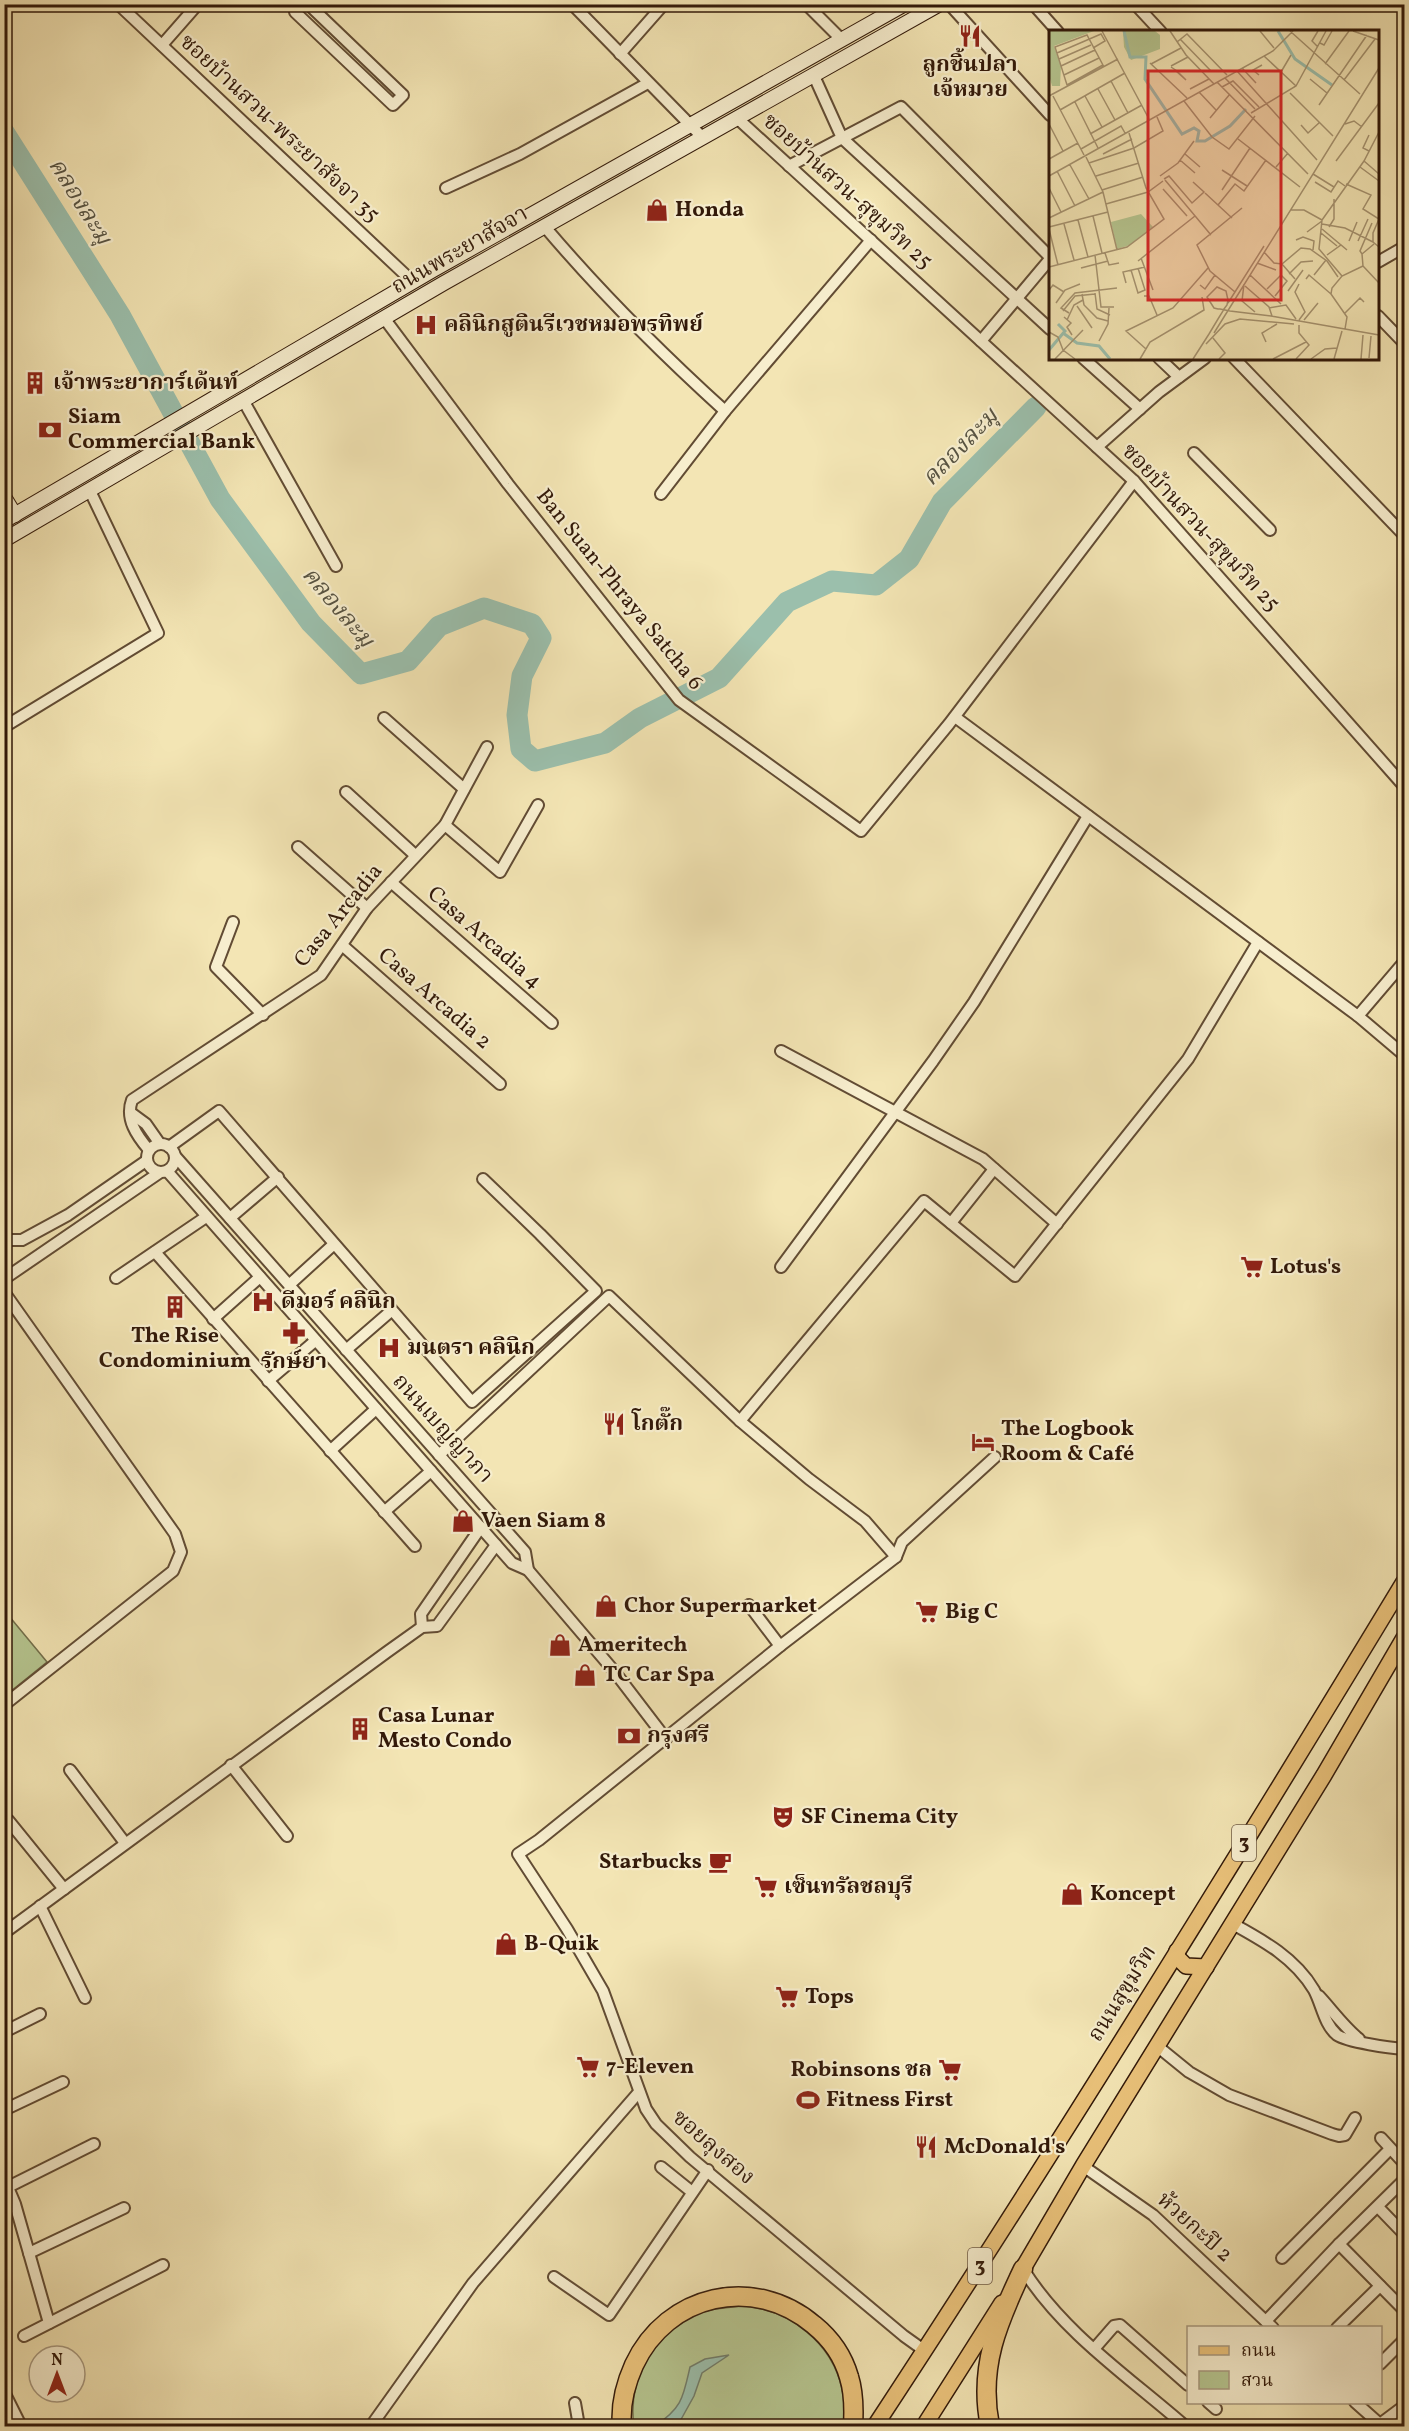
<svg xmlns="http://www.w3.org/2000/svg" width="1409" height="2431" viewBox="0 0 1409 2431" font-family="Vollkorn,'Noto Serif Thai',serif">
  <rect width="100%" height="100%" fill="#f3e5b4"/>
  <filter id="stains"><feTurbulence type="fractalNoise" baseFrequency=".00333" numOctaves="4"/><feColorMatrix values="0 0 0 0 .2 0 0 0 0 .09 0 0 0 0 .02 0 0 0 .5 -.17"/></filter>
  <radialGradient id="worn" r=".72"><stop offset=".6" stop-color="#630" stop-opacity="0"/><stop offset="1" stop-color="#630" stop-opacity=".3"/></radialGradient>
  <g fill="#b6c690" stroke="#74704c" stroke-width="1.5">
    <polygon points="4,1610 47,1662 5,1696 4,1696"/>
    <path d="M745 2306C791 2311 832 2343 842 2389 845 2401 844 2414 845 2426H634C627 2380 655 2331 699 2313 714 2308 729 2307 745 2306Z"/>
  </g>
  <path fill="#9bbfac" stroke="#717d6b" stroke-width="1.5" d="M729 2355 702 2373 694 2396 679 2423 672 2426H655C682 2408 683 2398 690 2367L705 2359Z"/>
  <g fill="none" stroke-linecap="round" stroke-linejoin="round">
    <polyline stroke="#9bbfac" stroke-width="21" points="4,132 120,315 220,499 311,623 361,674 408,661 439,626 484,608 532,624 541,638 522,676 517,715 521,749 535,761 605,743 640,718 719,678 787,602 832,581 876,585 909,559 942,502 1036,407"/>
    <g stroke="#624c34" stroke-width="14">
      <g id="street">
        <polyline points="118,4 413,282"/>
        <polyline points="294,4 295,12 393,105 403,95 308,4"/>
        <polyline points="572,4 703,138"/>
        <polyline points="806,4 841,39"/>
        <polyline points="949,4 1050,115"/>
        <polyline points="1033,4 1058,32"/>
        <polyline points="1135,4 1161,32"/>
        <polyline points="162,45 198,4"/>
        <polyline points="620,54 664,4"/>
        <polyline points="814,76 842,138 1050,329"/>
        <polyline points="737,118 1134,481 1404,786"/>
        <polyline points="789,166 901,107 1050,257"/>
        <polyline points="446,188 520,154 648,83"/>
        <path d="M545 227C601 293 661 353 725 411"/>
        <polyline points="1378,262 1404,247"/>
        <polyline points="1378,316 1404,343"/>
        <polyline points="384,318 508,484 679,700 861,831 949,724 1134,481"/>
        <polyline points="981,341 1050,259"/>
        <polyline points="1083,358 1140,409"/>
        <polyline points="1159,358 1179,377"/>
        <polyline points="1234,358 1404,535"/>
        <polyline points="243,400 336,566"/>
        <polyline points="1097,447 1159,392 1205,358"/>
        <polyline points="1194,453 1270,530"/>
        <polyline points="661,494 725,411 871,240"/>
        <polyline points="955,717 1358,1016 1404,1055"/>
        <polyline points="384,718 464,789"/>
        <polyline points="4,727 158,633 90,491"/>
        <polyline points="346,792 415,855"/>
        <polyline points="445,825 500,872 538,805"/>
        <polyline points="298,847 367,908"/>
        <polyline points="391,882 552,1023"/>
        <polyline points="233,922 216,967 263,1015"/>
        <polyline points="342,945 500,1084"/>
        <polyline points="1358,1016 1404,962"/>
        <polyline points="781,1051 983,1159 1057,1224"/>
        <polyline points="131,1113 146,1124 160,1144"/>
        <circle cx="161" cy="1158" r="14"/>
        <polyline points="169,1147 219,1111 472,1402 596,1291 540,1234 483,1179"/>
        <path d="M149 1150C137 1136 125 1119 132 1100L321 975 367 908 445 825 487 747"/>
        <polyline points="175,1156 525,1552 528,1570"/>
        <polyline points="167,1171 512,1563 528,1570 614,1671 666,1739"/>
        <polyline points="230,1218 278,1177"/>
        <polyline points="951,1223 994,1169"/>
        <polyline points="4,1240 22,1240 68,1215 146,1161"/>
        <polyline points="155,1252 415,1546"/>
        <polyline points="781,1267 933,1061 974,1002 1088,816"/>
        <polyline points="116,1278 206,1217"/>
        <polyline points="4,1279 159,1173"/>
        <polyline points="289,1285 333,1245"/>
        <polyline points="4,1292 175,1534 181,1552 173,1571 4,1705"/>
        <polyline points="213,1319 260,1277"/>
        <polyline points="346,1350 391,1311"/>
        <polyline points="268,1381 315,1341"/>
        <polyline points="740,1421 924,1201 1015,1276 1188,1059 1258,942"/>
        <polyline points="330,1451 376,1409"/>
        <polyline points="439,1455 609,1296 740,1421 809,1479 865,1521 896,1557"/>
        <polyline points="384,1512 431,1471"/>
        <polyline points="749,1605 780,1646"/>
        <polyline points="422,1627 421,1614 481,1527"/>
        <polyline points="231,1765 287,1836"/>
        <polyline points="70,1770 125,1843"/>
        <polyline points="8,1820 64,1889"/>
        <polyline points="40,1906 85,1998"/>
        <path d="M1233 1924C1264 1941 1295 1958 1314 1990 1322 2005 1324 2024 1337 2035 1347 2042 1391 2048 1404 2049"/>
        <polyline points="4,1933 387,1652 422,1627 437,1626 496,1545"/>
        <path d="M1319 1996C1332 2010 1344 2027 1359 2039"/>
        <polyline points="4,2032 40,2014"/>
        <polyline points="1157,2046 1189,2072 1229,2095 1332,2134 1339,2136 1345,2135 1355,2118"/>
        <polyline points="4,2110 63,2082"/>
        <polyline points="1381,2138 1404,2163"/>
        <polyline points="1083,2166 1153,2215 1273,2328"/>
        <polyline points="661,2167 692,2192"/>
        <polyline points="4,2178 15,2204 49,2323"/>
        <polyline points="8,2187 94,2144"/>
        <polyline points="1378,2207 1404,2234"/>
        <polyline points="1339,2244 1404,2310"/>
        <polyline points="29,2253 124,2208"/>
        <polyline points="1282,2258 1390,2149"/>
        <path d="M1023 2269C1063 2333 1129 2377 1185 2426"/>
        <polyline points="554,2277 609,2315 708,2170"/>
        <polyline points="1266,2321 1339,2244 1404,2180"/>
        <polyline points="1337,2328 1380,2286"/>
        <polyline points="24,2336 163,2265"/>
        <polyline points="1094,2349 1114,2326 1120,2325 1188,2385"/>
        <polyline points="925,2351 904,2336 690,2157 656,2124 646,2109 603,1991 567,1929 518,1854 539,1840 780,1646 896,1557 902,1542 995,1457"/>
        <polyline points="1380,2364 1404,2340"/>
        <polyline points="4,2392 21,2426"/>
        <polyline points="1208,2402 1216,2409"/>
        <polyline points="1355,2402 1382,2426"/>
        <polyline points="575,2403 579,2426"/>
        <polyline points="1380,2424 1404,2406"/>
        <polyline points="371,2426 473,2283 639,2092"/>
      </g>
    </g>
    <g stroke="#321909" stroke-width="16">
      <g id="secondary">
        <polyline points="4,497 15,515"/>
        <polyline points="4,521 433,270 905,4"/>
        <polyline points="4,540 444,283 940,4"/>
      </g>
    </g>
    <g stroke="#321909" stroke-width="18">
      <g id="primary">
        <polyline points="1177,1951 1178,1958 1186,1966 1206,1967"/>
        <polyline points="1018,2277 1083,2166 1324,1775 1404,1638"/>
        <path d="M875 2426C1057 2149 1232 1866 1404 1582"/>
        <polyline points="924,2426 1002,2303"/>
      </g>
    </g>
    <g stroke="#321909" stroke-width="21">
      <g id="highway">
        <path d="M622 2426C620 2404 625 2385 634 2365 667 2294 754 2274 814 2325 830 2338 843 2356 849 2377 854 2393 854 2410 853 2426"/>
        <path d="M990 2426C978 2367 998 2322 1023 2269"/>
      </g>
    </g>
    <use href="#street" stroke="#f7eece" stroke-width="10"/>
    <use href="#secondary" stroke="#f7eece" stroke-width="14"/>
    <use href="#primary" stroke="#eac27a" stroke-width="15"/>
    <use href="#highway" stroke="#eac27a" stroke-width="18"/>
  </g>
  <defs>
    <g id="restaurant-bare" transform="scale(1.8)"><path d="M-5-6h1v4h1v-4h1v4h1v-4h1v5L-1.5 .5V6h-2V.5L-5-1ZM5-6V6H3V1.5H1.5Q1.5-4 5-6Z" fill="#8f2418" stroke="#f7eece" stroke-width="2.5" paint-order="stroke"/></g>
    <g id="shop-bare" transform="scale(1.8)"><path d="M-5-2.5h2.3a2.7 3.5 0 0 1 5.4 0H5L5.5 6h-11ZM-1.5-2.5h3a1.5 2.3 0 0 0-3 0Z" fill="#8f2418" stroke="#f7eece" stroke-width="2.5" paint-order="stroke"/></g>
    <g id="hospital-bare" transform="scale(1.8)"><path d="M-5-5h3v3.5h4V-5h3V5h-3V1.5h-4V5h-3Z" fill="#8f2418" stroke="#f7eece" stroke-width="2.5" paint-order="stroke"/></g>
    <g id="building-bare" transform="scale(1.8)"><path d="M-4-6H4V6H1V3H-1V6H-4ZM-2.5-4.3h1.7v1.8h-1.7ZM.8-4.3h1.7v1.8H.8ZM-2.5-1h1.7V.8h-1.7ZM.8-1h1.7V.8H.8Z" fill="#8f2418" stroke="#f7eece" stroke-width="2.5" paint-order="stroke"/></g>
    <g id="bank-bare" transform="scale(1.8)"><path d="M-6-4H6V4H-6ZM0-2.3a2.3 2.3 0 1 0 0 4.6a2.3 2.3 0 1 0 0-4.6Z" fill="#8f2418" stroke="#f7eece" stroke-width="2.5" paint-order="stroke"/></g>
    <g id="supermarket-bare" transform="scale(1.8)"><path d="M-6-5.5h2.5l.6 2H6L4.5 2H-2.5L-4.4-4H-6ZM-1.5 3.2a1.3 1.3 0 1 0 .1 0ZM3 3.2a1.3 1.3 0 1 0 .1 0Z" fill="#8f2418" stroke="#f7eece" stroke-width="2.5" paint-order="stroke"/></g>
    <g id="pharmacy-bare" transform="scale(1.8)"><path d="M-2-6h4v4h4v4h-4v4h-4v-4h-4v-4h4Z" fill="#8f2418" stroke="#f7eece" stroke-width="2.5" paint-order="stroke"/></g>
    <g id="hotel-bare" transform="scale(1.8)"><path d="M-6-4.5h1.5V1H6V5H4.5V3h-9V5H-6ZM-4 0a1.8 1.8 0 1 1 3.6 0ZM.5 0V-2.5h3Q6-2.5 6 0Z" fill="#8f2418" stroke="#f7eece" stroke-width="2.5" paint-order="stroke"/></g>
    <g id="theatre-bare" transform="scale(1.8)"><path d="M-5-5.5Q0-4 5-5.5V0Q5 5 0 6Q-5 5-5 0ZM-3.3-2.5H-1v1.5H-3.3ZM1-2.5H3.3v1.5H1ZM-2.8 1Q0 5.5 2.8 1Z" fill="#8f2418" stroke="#f7eece" stroke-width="2.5" paint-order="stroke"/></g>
    <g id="cafe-bare" transform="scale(1.8)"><path d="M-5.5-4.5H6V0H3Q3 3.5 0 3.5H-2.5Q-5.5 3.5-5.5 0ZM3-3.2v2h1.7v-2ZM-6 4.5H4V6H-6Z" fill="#8f2418" stroke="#f7eece" stroke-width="2.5" paint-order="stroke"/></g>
    <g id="stadium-bare" transform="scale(1.8)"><path d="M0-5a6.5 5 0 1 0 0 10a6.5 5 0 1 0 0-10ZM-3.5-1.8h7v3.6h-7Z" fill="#8f2418" stroke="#f7eece" stroke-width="2.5" paint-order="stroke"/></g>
  </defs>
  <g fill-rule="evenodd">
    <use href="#restaurant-bare" x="970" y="36"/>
    <use href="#shop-bare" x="657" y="210"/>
    <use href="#hospital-bare" x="426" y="325"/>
    <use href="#building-bare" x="35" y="383"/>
    <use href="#bank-bare" x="50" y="430"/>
    <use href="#supermarket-bare" x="1252" y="1267"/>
    <use href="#hospital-bare" x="263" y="1302"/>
    <use href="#building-bare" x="175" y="1307"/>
    <use href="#pharmacy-bare" x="294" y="1333"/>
    <use href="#hospital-bare" x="389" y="1348"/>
    <use href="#restaurant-bare" x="614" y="1424"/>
    <use href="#hotel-bare" x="983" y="1442"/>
    <use href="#shop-bare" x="463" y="1521"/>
    <use href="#shop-bare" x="606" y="1606"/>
    <use href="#supermarket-bare" x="927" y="1612"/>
    <use href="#shop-bare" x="560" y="1645"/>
    <use href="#shop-bare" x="585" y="1675"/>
    <use href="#building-bare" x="360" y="1729"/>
    <use href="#bank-bare" x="629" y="1736"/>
    <use href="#theatre-bare" x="783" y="1817"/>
    <use href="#cafe-bare" x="720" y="1862"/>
    <use href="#supermarket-bare" x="766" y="1887"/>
    <use href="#shop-bare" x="1072" y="1894"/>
    <use href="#shop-bare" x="506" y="1944"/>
    <use href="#supermarket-bare" x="787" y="1997"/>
    <use href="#supermarket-bare" x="588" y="2067"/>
    <use href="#supermarket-bare" x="950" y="2070"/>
    <use href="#stadium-bare" x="808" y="2100"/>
    <use href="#restaurant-bare" x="926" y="2147"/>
  </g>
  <g text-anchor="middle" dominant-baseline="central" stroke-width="4.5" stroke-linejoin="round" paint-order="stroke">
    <g fill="#f7eece" stroke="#6d5944" stroke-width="1.5">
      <rect x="1232" y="1825" width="24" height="36" rx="4.5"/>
      <rect x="968" y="2248" width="24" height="36" rx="4.5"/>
    </g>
    <g font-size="21" font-weight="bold" fill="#321909">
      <text x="1244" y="1843">3</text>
      <text x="980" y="2266">3</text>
    </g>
    <g font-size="22" font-weight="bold" fill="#321909" stroke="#f7eece" text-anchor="start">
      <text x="970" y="65" text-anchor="middle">ลูกชิ้นปลา<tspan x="970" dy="25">เจ้หมวย</tspan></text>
      <text x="675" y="210">Honda</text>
      <text x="444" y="325">คลินิกสูตินรีเวชหมอพรทิพย์</text>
      <text x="53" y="383">เจ้าพระยาการ์เด้นท์</text>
      <text x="68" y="417">Siam<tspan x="68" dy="25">Commercial Bank</tspan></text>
      <text x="1270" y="1267">Lotus's</text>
      <text x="281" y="1302">ดีมอร์ คลินิก</text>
      <text x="175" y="1336" text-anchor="middle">The Rise<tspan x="175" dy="25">Condominium</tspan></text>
      <text x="407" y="1348">มนตรา คลินิก</text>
      <text x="294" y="1362" text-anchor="middle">รักษ์ยา</text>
      <text x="632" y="1424">โกตั๊ก</text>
      <text x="1001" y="1429">The Logbook<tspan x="1001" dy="25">Room &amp; Café</tspan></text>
      <text x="481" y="1521">Vaen Siam 8</text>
      <text x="624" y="1606">Chor Supermarket</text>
      <text x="945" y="1612">Big C</text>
      <text x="578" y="1645">Ameritech</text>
      <text x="603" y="1675">TC Car Spa</text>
      <text x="378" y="1716">Casa Lunar<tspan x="378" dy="25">Mesto Condo</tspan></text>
      <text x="647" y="1736">กรุงศรี</text>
      <text x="801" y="1817">SF Cinema City</text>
      <text x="702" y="1862" text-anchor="end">Starbucks</text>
      <text x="784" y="1887">เซ็นทรัลชลบุรี</text>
      <text x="1090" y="1894">Koncept</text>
      <text x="524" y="1944">B-Quik</text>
      <text x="805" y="1997">Tops</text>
      <text x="606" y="2067">7-Eleven</text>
      <text x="932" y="2070" text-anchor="end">Robinsons ชล</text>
      <text x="826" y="2100">Fitness First</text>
      <text x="944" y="2147">McDonald's</text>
    </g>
    <g font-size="22" fill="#321909" stroke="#f7eece">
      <text transform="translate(279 129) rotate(43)">ซอยบ้านสวน-พระยาสัจจา 35</text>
      <text transform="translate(847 192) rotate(42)">ซอยบ้านสวน-สุขุมวิท 25</text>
      <text transform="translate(460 251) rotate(-30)">ถนนพระยาสัจจา</text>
      <text transform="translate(1200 528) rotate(47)">ซอยบ้านสวน-สุขุมวิท 25</text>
      <text transform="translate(619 590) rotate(51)">Ban Suan-Phraya Satcha 6</text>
      <text transform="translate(339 916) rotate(-51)">Casa Arcadia</text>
      <text transform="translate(484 938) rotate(41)">Casa Arcadia 4</text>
      <text transform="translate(434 999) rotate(41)">Casa Arcadia 2</text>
      <text transform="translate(442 1429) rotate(48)">ถนนเบญญาภา</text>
      <text transform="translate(1123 1994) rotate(-58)">ถนนสุขุมวิท</text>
      <text transform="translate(713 2148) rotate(41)">ซอยลุงสอง</text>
      <text transform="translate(1194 2228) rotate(42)">ห้วยกะปิ 2</text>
    </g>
    <g font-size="24" font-style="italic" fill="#575342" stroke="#f7eece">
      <text transform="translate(79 202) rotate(58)">คลองละมุ</text>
      <text transform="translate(961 448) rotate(-46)">คลองละมุ</text>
      <text transform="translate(337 608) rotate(50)">คลองละมุ</text>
    </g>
  </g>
  <g transform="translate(1049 30)">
    <rect width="330" height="330" fill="#f3e5b4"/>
    <path d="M0 1H45L5 16 12 36 11 56H3L0 45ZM74 1H106L111 5V19L82 30 75 17ZM92 184 104 197 81 215 68 219 62 192Z" fill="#b6c690"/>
    <path fill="none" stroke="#9bbfac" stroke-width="3" d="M75 1 81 27H97L96 49 133 104 145 98 150 101 148 111H156L181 96 197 79M229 1 246 29 283 55M14 303 28 313 50 316 61 329M0 320 16 301 9 294"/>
    <path fill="none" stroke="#a69370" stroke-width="1.5" d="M53 1 100 89M121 1 137 25 165 54M211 1 225 18M241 1 311 64M269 1 263 11 269 17M304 1 330 10M131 9 162 41M128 12 138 4 178 45M271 13 275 15 283 1M8 23 52 4 56 11 44 18M215 26 247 56M10 29 42 15M101 33 138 68M102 34 132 18M276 34 300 1M54 35 18 55 6 17 38 5 55 37M12 36 46 20M122 36 139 27M122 37 128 41 137 50 127 41M193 38 207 53M188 41 268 130M232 42 242 25M15 45 50 28M210 45 204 40 213 35M176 48 206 79M261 49 278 63M295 50 326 9M62 51 79 83M168 52 259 144M173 57 184 51 210 77M49 59 66 90M141 59 160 49M150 62 167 80M241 63 284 106M0 66 69 29M4 66 35 125M36 66 53 97M135 71 163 107 180 119 206 86M26 72 49 118M270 75 318 5M11 80 76 43M202 83 247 56 277 1M161 88 181 64M0 94 14 121M296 94 305 91 313 97M252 95 259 103 271 92M41 104 93 75M320 105 314 118 320 121M189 109 251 157M32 119 72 96 76 103M54 124 83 109M136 124 151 137M37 127 54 162 68 220M0 129 29 113M131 130 146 143M287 131 330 73M315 131 330 144M40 133 85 118 114 101 108 87M21 135 40 169M227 137 239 123M311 137 330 151M173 140 198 156M8 141 26 176M264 144 285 157M0 146 224 21 244 1M47 146 90 133M111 146 129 133 145 111M115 149 120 146 143 173 155 162 144 152M116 150 162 205M266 152 282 162 289 151 296 156M297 154 322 165 314 179 330 189 324 203V212L330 217M0 158 12 182M114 159 138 186M53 160 94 147M173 160 201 118M156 163 183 188M57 174 99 162 114 151M169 175 186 154 195 161 217 130M242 180H255L273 190M44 186 53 223M0 188 54 162M29 190 39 227M273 190 315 131 330 102M273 190 270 219 293 246M15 194 25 230M273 194 296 198 324 212M0 197 59 182M280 197 285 189V169M0 199 9 235M273 199 292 215M258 202 273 191M272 203 288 216M247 210 254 207 265 211 264 220M300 211 308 192M309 211 319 189M215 222 225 233 233 234 252 218 261 219 278 231 289 247M56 223 60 235 70 233M313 224 311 221 323 193M46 225 52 277H65M278 225 292 215 298 220M92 228 104 260M89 231 146 186M208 233 227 240M233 234 246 249M314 236 313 224 325 214M314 236 330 253M0 237 78 217 115 189 97 158 80 103M32 238 59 231M82 240 89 263 96 260 89 238M240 244 252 232 264 231M201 245 232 274M265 245 277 230M257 249 260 245 282 264M77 253 74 242 96 237M195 254 193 271 206 282M250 254 246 262 256 282 250 290M151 255 156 259 166 245M196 256 220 277 223 286M218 259 232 245 238 251 226 266M0 260 4 255 15 262M239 261 254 240M186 262 161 241 148 215 193 178M46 263 48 279 61 285M33 264 35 275 48 288 59 291M95 266H100L108 285M7 273 16 260 31 254M179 273 215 216M28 276 43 298M220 278 237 275 247 289M14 281 26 266 46 264M20 283 12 278 26 263 68 258M296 283 311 268 315 272M15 287 22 293 18 297 23 305M18 290 25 275 34 270M255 290 269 273M296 299 298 287 282 264 283 258 293 246 314 236M0 302 9 307 14 320 26 329M165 303 330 38M164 308 176 323 170 329M50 311 59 294 60 278M217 312 213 303 228 294M157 314 176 294 191 289 245 294M97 319 77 301 124 278 159 238M320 328 322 306M6 329 34 300M91 329 101 312 155 280 153 267M144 329 160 304 169 289 174 281 175 279 178 275 179 270 177 261 168 257 158 267 165 278 169 279H171L181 281 222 286 330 305M224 329 257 312M247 329 260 315 250 303V295M262 329 276 319 288 318M285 329 293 301M312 329 314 305"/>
    <path fill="#d62828" fill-opacity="0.15" stroke="#d62828" stroke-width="3" d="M99 41H232V270H99Z"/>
    <rect width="330" height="330" fill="none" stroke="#321909" stroke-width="3"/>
  </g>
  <rect width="1409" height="2431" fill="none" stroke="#f3e5b4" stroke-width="24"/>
  <rect x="6" y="6" width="1397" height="2419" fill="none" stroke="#321909" stroke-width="3"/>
  <rect x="12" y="12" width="1385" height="2407" fill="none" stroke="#321909" stroke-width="1.5"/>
  <rect x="1187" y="2326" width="195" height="78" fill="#f7eece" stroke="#a8997f" stroke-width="1.5"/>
  <rect x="1199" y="2346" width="30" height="9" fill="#eac27a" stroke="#a8997f" stroke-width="1.5"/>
  <text x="1241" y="2356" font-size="18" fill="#321909">ถนน</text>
  <rect x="1199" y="2371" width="30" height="18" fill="#b6c690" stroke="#a8997f" stroke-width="1.5"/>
  <text x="1241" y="2386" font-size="18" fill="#321909">สวน</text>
  <g transform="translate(57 2374)"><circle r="28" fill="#f7eece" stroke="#a8997f" stroke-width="1.5"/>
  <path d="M0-4.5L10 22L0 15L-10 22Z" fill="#8f2418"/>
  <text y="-9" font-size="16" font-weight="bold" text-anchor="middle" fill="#321909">N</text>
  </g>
  <rect width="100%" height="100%" filter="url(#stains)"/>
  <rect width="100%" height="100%" fill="url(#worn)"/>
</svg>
